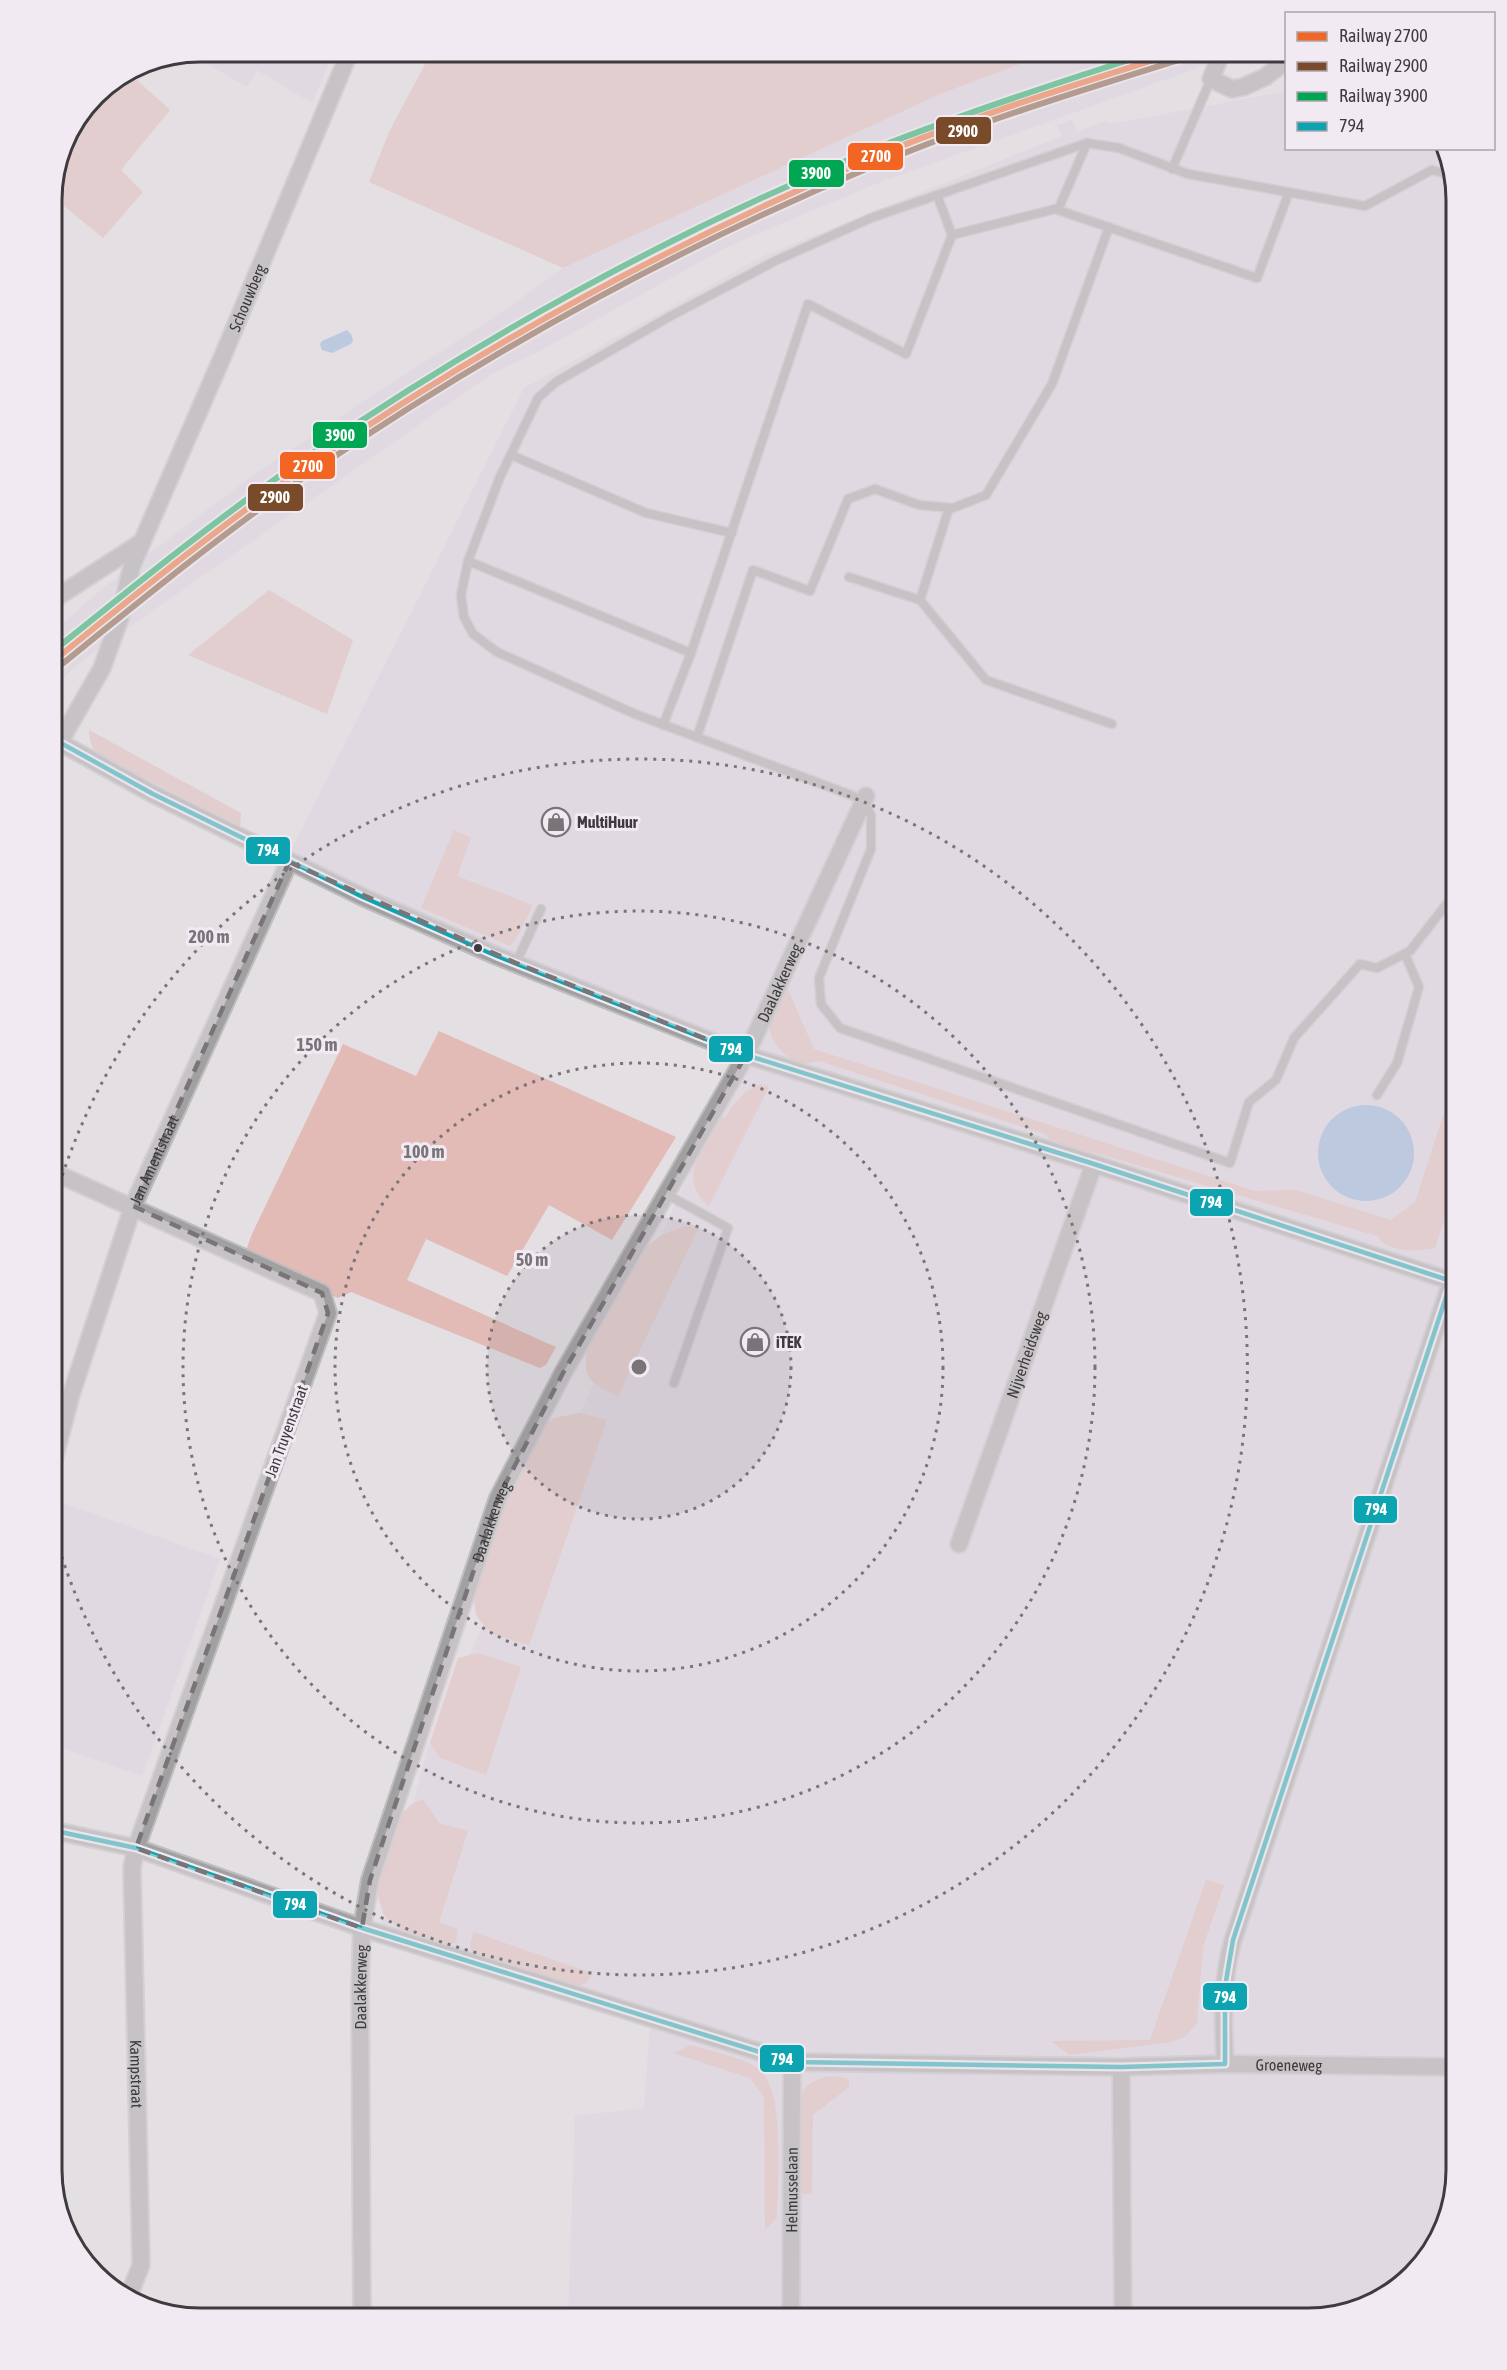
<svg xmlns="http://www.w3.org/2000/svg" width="1507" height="2370" viewBox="0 0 1507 2370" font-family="'Asap Condensed',sans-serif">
  <rect width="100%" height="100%" fill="#e3dfe3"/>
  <g fill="#dbd3dd">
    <polygon points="200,51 334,51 312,103 257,70 247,87 188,53"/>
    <polygon points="1055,51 1236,51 1192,70 875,184 727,247 536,353 493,373 85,658 51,690 51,634 104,587 258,472 365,400 490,320 563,268 940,93"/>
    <polygon points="1286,91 1286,148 1444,149 1456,200 1456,2170 1436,2245 1373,2303 1307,2319 568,2319 575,2116 644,2108 651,2010 380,1927 429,1744 740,1063 282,869 524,388 763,256 1062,136 1057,125 1072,120 1077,132 1105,121 1111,124"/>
    <polygon points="55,1500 220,1559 142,1776 51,1744 51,1514"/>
  </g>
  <g fill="#e2bab6">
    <polygon points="432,51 1055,51 940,94 563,268 369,182 389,132"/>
    <polygon points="128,72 170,110 121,170 143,192 103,238 51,195 51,191 62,143 95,94"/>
    <polygon points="269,590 353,640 327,714 188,655"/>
    <path d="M89 730 241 813 240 827 98 754C90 747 90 740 89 730Z"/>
    <polygon points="454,830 471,838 457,876 533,905 516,939 510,946 421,908"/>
    <path d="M787 987 814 1049 1255 1191 1296 1190 1391 1220 1415 1202 1456 1075V1186L1435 1248C1417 1252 1389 1253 1377 1236L1089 1151C1069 1152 1058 1151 1045 1134L819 1061 800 1065C783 1056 764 1038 771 1016 774 1006 782 996 787 987Z"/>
    <polygon points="439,1031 676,1137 612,1240 549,1205 507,1276 426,1239 407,1280 556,1347 546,1365 540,1368 351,1292 338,1298 244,1256 252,1234 343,1044 416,1076"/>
    <path d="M761 1084 769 1087 709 1206C675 1179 705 1144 721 1116L725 1118C735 1101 743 1092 761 1084Z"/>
    <path d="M685 1226 699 1227 618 1396C593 1385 582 1380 587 1351L648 1245 662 1235Z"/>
    <polygon points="580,1413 607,1420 529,1646 493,1634 484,1626 476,1615 473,1592 505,1495 539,1430 554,1418"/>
    <polygon points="478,1653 521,1667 486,1775 440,1758 430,1743 458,1658"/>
    <polygon points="423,1799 439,1823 468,1831 439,1922 458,1929 456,1942 447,1946 403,1932 384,1915 378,1897 378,1877 400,1815 412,1804"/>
    <polygon points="1206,1880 1224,1885 1203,1947 1197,2023 1186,2036 1172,2042 1069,2055 1051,2041 1150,2040"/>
    <polygon points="473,1932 592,1973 587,1982 579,1987 473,1954 470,1946"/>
    <path d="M691 2045C709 2051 747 2058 760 2070 786 2093 777 2183 777 2218L765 2230 764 2097 750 2078 673 2053Z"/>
    <path d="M828 2076 843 2077 849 2081V2087L813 2115 812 2194H802L798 2188C798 2168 794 2104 804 2090 809 2082 819 2079 828 2076Z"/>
  </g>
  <g fill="#8db0d8">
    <polygon points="347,330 351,334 353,340 351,344 332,353 322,350 320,344 322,341"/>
    <circle cx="1366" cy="1153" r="48"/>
  </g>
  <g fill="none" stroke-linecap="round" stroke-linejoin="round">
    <g stroke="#bebcbe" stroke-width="11">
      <g id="service">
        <polyline points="1172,169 1211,79"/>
        <polyline points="1450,175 1432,170 1365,206 1188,174 1119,148 1087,143 871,218 777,260 669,317 556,382 538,398 500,477 468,561 461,595 464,617 473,634 497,652 635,714 864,800 871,816 871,849 819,978 821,1004 840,1028 1230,1163 1249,1102 1276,1080 1294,1038 1360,964 1377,968 1410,951 1456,892"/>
        <polyline points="1058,210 1087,143"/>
        <polyline points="952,235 1055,209 1257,278 1289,192"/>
        <polyline points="511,455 646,513 732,533"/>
        <polyline points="949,508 920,600 986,680 1112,724"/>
        <polyline points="468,561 691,653"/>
        <polyline points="849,577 920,600"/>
        <polyline points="663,725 691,653 808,304 906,354 952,235 937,195"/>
        <polyline points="697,737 753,570 810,591 848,499 875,489 919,505 953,508 986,495 1052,384 1109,227"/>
        <polyline points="516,963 541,909"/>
        <polyline points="1377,1095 1397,1063 1419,987 1405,954"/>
        <polyline points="666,1194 728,1228 674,1383"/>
      </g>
    </g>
    <g stroke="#bebcbe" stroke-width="20">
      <g id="minor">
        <polyline points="1222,51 1211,79 1232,89 1243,87 1265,77 1286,61"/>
        <polyline points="51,601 142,542"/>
        <polyline points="59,742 153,794 363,897 497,956 746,1055 1094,1164 1451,1281"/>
        <path id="s1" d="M51 757 102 668 120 618 132 565 222 358 350 51"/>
        <path id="s2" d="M51 1171 322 1293 328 1313 136 1848 132 1868 141 2265 128 2298"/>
        <path id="s3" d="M51 1470 71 1395 133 1206 289 862"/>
        <path id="s4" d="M959 1544 1094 1164"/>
        <path id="s5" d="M51 1830 136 1848 362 1928 792 2062 1121 2067 1225 2064 1456 2067"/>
        <path d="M1225 2064C1223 2022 1221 1982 1233 1940L1456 1267"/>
        <polyline points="1121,2067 1123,2319"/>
        <path id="s6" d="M362 2319 360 1986 362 1928 370 1880 498 1498 563 1373 746 1055 866 796"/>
        <path id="s7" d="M791 2319 792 2062"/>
      </g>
    </g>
    <use href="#service" stroke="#a2a1a2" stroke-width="8"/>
    <use href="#minor" stroke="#a2a1a2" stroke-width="16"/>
    <g stroke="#f1eaf3" stroke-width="9">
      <g id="bus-1">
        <polyline points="51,757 59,742 153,794 363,897 497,956 746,1055 1094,1164 1451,1281"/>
        <polyline points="51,1830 136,1848 362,1928 792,2062 1121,2067 1225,2064 1225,1987 1233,1940 1456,1267"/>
      </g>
    </g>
    <use href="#bus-1" stroke="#0ca4b0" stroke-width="4.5"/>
    <g stroke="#f1eaf3" stroke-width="10">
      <path id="rail-1" d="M51 663C135 595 219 526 309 465 487 343 676 241 874 157 975 115 1079 84 1182 51"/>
    </g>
    <g stroke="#f1eaf3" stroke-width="10">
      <path id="rail-2" d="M56 669C140 601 224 532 313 471 491 350 680 246 878 164 978 122 1082 90 1185 58"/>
    </g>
    <g stroke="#f1eaf3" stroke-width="10">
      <path id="rail-3" d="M51 653C134 586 216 519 304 459 482 337 674 231 874 149 967 112 1062 81 1157 51"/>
    </g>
    <use href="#rail-1" stroke="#f26522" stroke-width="6"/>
    <use href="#rail-2" stroke="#7a4b2a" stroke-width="6"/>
    <use href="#rail-3" stroke="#00a651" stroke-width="6"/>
  </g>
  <path d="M0 0H1507V2370H0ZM289 862 516 963 746 1055 563 1373 498 1498 370 1880 362 1928 136 1848 328 1313 322 1293 133 1206Z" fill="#e3dfe3" fill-opacity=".55" fill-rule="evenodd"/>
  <path fill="none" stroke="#787478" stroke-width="4.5" stroke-dasharray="12 8" stroke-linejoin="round" d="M289 862 516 963 746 1055 563 1373 498 1498 370 1880 362 1928 136 1848 328 1313 322 1293 133 1206Z"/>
  <circle cx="639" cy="1367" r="152" fill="#787478" fill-opacity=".12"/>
  <g fill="none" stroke="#787478" stroke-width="3" stroke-dasharray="3 6">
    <circle cx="639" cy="1367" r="152"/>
    <circle cx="639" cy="1367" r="304"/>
    <circle cx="639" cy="1367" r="456"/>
    <path d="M52 1210A608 608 0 1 1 52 1524"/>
  </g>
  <defs>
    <g id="shop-ring" transform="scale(1.5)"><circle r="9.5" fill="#f1eaf3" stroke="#787478" stroke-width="1.5"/><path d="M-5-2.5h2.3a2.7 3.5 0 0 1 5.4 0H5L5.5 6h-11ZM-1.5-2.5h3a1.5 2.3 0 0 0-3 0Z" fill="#787478"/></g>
  </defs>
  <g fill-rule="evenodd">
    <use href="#shop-ring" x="556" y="822"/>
    <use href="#shop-ring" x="755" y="1342"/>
  </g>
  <circle fill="#3e3b3e" stroke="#f1eaf3" stroke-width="2" cx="478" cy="948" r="5"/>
  <g text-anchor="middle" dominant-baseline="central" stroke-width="6" stroke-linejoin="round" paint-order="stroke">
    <g font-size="16" fill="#3e3b3e" stroke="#f1eaf3">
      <text stroke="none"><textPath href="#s1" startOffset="501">Schouwberg</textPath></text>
      <text stroke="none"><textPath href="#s6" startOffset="1430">Daalakkerweg</textPath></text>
      <text stroke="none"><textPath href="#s3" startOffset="327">Jan Amentstraat</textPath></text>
      <text stroke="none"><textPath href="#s4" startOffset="201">Nijverheidsweg</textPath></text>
      <text transform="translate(286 1431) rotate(-70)">Jan Truyenstraat</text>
      <text stroke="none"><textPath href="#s6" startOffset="818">Daalakkerweg</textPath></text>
      <text stroke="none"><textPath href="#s6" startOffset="332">Daalakkerweg</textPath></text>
      <text stroke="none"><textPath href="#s5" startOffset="1274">Groeneweg</textPath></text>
      <text stroke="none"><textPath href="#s2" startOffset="1113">Kampstraat</textPath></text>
      <text stroke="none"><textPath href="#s7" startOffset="129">Helmusselaan</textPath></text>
    </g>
    <g font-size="16" font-weight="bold" fill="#3e3b3e" stroke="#f1eaf3" text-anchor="start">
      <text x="577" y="822">MultiHuur</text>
      <text x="776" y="1342">iTEK</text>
    </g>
  </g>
  <path d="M0 0H1507V2370H0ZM200 62H1308A138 138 0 0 1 1446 200V2170A138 138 0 0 1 1308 2308H200A138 138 0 0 1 62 2170V200A138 138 0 0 1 200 62Z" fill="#f1eaf3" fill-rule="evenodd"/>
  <path fill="none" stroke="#3e3b3e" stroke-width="3" d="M200 62H1308A138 138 0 0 1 1446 200V2170A138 138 0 0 1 1308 2308H200A138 138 0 0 1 62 2170V200A138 138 0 0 1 200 62Z"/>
  <circle cx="639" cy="1367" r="9" fill="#787478" stroke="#f1eaf3" stroke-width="3"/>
  <g font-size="18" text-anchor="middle" font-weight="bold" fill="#787478" stroke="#f1eaf3" stroke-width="6" stroke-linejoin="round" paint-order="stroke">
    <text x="209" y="943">200 m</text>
    <text x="317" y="1051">150 m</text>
    <text x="424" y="1158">100 m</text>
    <text x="532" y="1266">50 m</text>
  </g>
  <g stroke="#f1eaf3" stroke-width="2">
    <rect x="935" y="116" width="57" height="29" rx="6" fill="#7a4b2a"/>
    <rect x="847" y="142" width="57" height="29" rx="6" fill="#f26522"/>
    <rect x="788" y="159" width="57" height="29" rx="6" fill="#00a651"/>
    <rect x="312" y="421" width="56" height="28" rx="6" fill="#00a651"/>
    <rect x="279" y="451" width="57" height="29" rx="6" fill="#f26522"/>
    <rect x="247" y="483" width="57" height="29" rx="6" fill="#7a4b2a"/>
    <rect x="245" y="836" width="46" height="29" rx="6" fill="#0ca4b0"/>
    <rect x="708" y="1035" width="46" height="28" rx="6" fill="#0ca4b0"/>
    <rect x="1189" y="1188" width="45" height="29" rx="6" fill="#0ca4b0"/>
    <rect x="1353" y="1495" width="45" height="29" rx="6" fill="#0ca4b0"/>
    <rect x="272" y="1890" width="46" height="29" rx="6" fill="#0ca4b0"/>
    <rect x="1202" y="1982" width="46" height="29" rx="6" fill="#0ca4b0"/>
    <rect x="759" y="2044" width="46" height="29" rx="6" fill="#0ca4b0"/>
  </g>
  <g font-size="16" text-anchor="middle" font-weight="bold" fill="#fff">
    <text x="963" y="137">2900</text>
    <text x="876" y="162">2700</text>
    <text x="816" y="179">3900</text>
    <text x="340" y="441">3900</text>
    <text x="308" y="472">2700</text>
    <text x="275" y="503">2900</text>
    <text x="268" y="856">794</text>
    <text x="731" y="1055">794</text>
    <text x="1211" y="1208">794</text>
    <text x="1376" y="1515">794</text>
    <text x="295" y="1910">794</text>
    <text x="1225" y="2003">794</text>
    <text x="782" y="2065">794</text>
  </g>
  <rect x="1285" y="12" width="210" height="138" fill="#f1eaf3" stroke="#a9a4ab" stroke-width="1.5"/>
  <rect x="1297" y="32" width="30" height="9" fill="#f26522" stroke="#a9a4ab" stroke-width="1.5"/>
  <text x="1339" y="42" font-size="18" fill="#3e3b3e">Railway 2700</text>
  <rect x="1297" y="62" width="30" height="9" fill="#7a4b2a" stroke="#a9a4ab" stroke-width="1.5"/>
  <text x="1339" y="72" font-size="18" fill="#3e3b3e">Railway 2900</text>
  <rect x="1297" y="92" width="30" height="9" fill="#00a651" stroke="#a9a4ab" stroke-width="1.5"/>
  <text x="1339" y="102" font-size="18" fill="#3e3b3e">Railway 3900</text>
  <rect x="1297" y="122" width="30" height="9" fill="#0ca4b0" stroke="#a9a4ab" stroke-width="1.5"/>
  <text x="1339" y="132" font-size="18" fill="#3e3b3e">794</text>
</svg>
